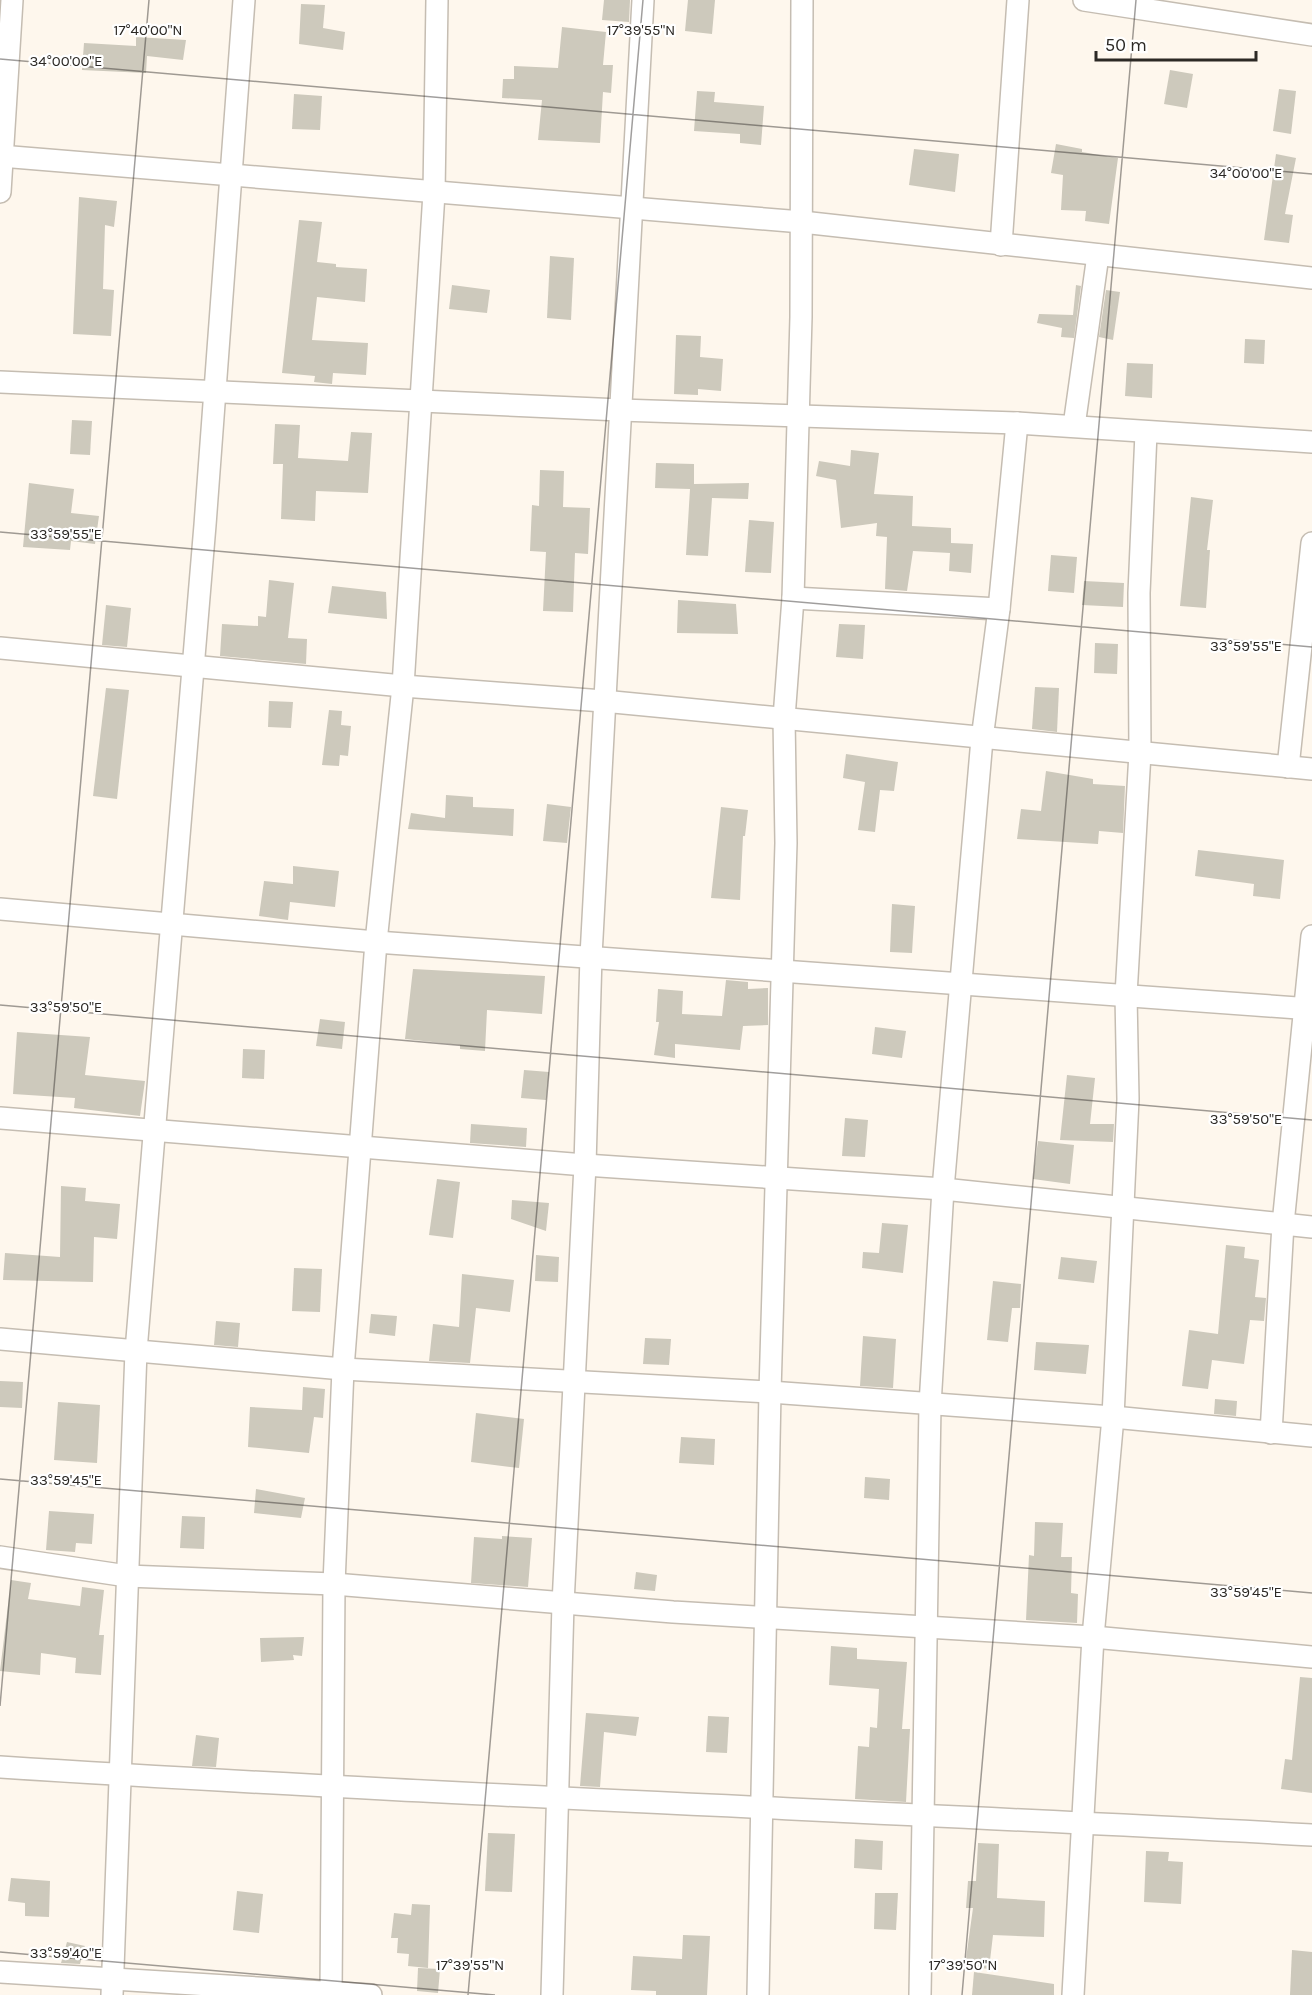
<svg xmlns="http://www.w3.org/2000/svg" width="1312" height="1995" viewBox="0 0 1312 1995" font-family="Karla,sans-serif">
  <rect width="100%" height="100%" fill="#fef7ed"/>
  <g fill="#cdc9bc">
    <polygon points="604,0 630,0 629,22 602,20"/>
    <polygon points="688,0 715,0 712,34 685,31"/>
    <polygon points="301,4 325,5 323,28 345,32 343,50 299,44"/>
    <polygon points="562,27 606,32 603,65 613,65 611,93 603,92 600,143 538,140 542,100 502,98 503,79 514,79 514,66 558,68"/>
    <polygon points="136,37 186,40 183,60 147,56 146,73 82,70 84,43 136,46"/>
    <polygon points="1170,70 1193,74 1187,108 1164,104"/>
    <polygon points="1279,89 1296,91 1291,134 1273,131"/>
    <polygon points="697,91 715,92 714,102 764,106 761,145 740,143 740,134 694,131"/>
    <polygon points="294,94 322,96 320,130 292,129"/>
    <polygon points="1056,144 1082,149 1082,152 1118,158 1109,224 1085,221 1086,211 1061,210 1063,175 1051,173"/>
    <polygon points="914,149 959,154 955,192 909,185"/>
    <polygon points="1276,154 1296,158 1285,214 1293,215 1289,243 1264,240"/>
    <polygon points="79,197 117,201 114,227 105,225 103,289 114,290 111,336 73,334"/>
    <polygon points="299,220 322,222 317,262 336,264 336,267 367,269 365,302 317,297 312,340 368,343 366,375 333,373 332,384 314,382 315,376 282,373"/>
    <polygon points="550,256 574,258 571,320 547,318"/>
    <polygon points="452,285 490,290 487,313 449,309"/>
    <polygon points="1076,285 1081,286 1074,338 1061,337 1062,328 1037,323 1039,314 1073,315"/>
    <polygon points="1106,290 1120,292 1113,340 1099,337"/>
    <polygon points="676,335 701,336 700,357 723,359 721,391 698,389 698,395 674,394"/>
    <polygon points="1245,339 1265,340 1264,364 1244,363"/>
    <polygon points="1127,363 1153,364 1152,398 1125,396"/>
    <polygon points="72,420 92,421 90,455 70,454"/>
    <polygon points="275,424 300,425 298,458 348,461 351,432 372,433 368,493 316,491 315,521 281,519 283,464 273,464"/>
    <polygon points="851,450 879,453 874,494 913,496 912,526 951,528 951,543 973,544 971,573 949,571 950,553 913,551 907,591 885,589 887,537 876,536 877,523 841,528 836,480 816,476 819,461 850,466"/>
    <polygon points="656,463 694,464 694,484 749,483 748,499 712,498 708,556 686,555 690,489 655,488"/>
    <polygon points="540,470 564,471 563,507 590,508 588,554 575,553 573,612 543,611 546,552 530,551 532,505 539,506"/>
    <polygon points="29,483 74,489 71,513 99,516 95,544 71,541 70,550 23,547"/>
    <polygon points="1191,497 1213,500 1207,550 1210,550 1206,608 1180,606"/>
    <polygon points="749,520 774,522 771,573 745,572"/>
    <polygon points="1051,555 1077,557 1074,593 1048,591"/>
    <polygon points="269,580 294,583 288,638 307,639 306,664 220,656 222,624 258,626 258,616 266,617"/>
    <polygon points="1084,581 1124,583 1123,607 1082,605"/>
    <polygon points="332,586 386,592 387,619 328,613"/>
    <polygon points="678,600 736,604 738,634 677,633"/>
    <polygon points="106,605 131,608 127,647 102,645"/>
    <polygon points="839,624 865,625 863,659 836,657"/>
    <polygon points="1095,643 1118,644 1117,674 1094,673"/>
    <polygon points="1035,687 1059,688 1057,732 1032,729"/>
    <polygon points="106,688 129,690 117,799 93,796"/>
    <polygon points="269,701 293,702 291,728 268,727"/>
    <polygon points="329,710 342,711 341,725 351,726 348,756 340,755 339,766 322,765"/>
    <polygon points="846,754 898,762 894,791 880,790 875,832 858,830 865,782 843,778"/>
    <polygon points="1046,771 1093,779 1093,784 1125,786 1123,833 1099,831 1098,844 1017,839 1021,809 1041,811"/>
    <polygon points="446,795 473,797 473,807 514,809 513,836 408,829 411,813 445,818"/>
    <polygon points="547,804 571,807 567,843 543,841"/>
    <polygon points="721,807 748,810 745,836 743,836 740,900 711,898"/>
    <polygon points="1198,850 1284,860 1280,899 1253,896 1254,884 1195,876"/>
    <polygon points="293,866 339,871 335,907 290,902 288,920 259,916 264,881 293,884"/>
    <polygon points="892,904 915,906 912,953 890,952"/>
    <polygon points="413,969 545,976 542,1014 487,1010 485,1051 460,1049 460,1045 405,1039"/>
    <polygon points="726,980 748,982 748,989 768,988 768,1025 743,1026 740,1050 675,1044 675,1058 654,1055 659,1022 656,1022 658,989 683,991 682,1014 722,1016"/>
    <polygon points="320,1019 345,1022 342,1049 316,1046"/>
    <polygon points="875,1027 906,1031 902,1058 872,1054"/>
    <polygon points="17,1032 90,1037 85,1075 145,1081 140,1116 74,1108 75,1098 13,1094"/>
    <polygon points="243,1049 265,1050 264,1079 242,1078"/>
    <polygon points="524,1070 549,1072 546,1100 521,1098"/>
    <polygon points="1067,1075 1095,1078 1090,1124 1114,1124 1113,1142 1060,1140"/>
    <polygon points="845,1118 868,1120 865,1157 842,1156"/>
    <polygon points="471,1124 527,1128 526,1147 470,1143"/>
    <polygon points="1038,1141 1074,1145 1070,1184 1033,1179"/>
    <polygon points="437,1179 460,1182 453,1238 429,1235"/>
    <polygon points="61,1186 86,1188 85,1201 120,1204 117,1239 94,1237 93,1282 3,1280 5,1253 60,1257"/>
    <polygon points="512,1200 549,1203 546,1231 511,1219"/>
    <polygon points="882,1223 908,1225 903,1273 862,1268 863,1252 879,1253"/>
    <polygon points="1226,1245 1245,1247 1244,1258 1259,1260 1255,1297 1266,1298 1264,1321 1250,1320 1244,1364 1212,1360 1208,1389 1182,1386 1189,1330 1218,1334"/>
    <polygon points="536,1255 559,1257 558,1282 535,1281"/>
    <polygon points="1061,1257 1097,1261 1094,1283 1058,1279"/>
    <polygon points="294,1268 322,1269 320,1312 292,1311"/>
    <polygon points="462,1274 514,1280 510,1312 476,1308 470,1363 429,1361 433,1324 459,1327"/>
    <polygon points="993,1281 1021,1284 1020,1308 1012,1308 1008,1342 987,1340"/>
    <polygon points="371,1314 397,1316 395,1336 369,1333"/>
    <polygon points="216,1321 240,1323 238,1347 214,1345"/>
    <polygon points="863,1336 896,1339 893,1388 860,1386"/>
    <polygon points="645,1338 671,1339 669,1365 643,1364"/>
    <polygon points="1036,1342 1089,1345 1086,1374 1034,1370"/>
    <polygon points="0,1381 23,1382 22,1408 0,1407"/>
    <polygon points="303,1387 325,1389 323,1418 314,1417 309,1453 248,1447 250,1407 302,1410"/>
    <polygon points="1215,1399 1237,1401 1236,1416 1214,1414"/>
    <polygon points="58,1402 100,1405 97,1463 54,1460"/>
    <polygon points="476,1413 524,1419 519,1468 471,1462"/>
    <polygon points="681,1437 715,1439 714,1465 679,1463"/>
    <polygon points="865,1477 890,1479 889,1500 864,1498"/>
    <polygon points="256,1489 305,1498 301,1518 254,1513"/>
    <polygon points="49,1511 94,1514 92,1544 76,1543 75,1552 46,1550"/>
    <polygon points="182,1516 205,1517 204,1549 180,1548"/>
    <polygon points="1035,1522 1063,1523 1061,1557 1072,1557 1071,1593 1078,1594 1077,1623 1026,1620 1029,1555 1034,1556"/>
    <polygon points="502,1536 532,1538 528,1587 471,1583 474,1537 502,1539"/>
    <polygon points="636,1572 657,1575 655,1591 634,1589"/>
    <polygon points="11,1580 31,1583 28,1599 80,1606 82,1587 104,1590 99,1635 104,1635 101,1675 75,1673 76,1658 41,1653 40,1675 0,1671"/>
    <polygon points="304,1637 302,1656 293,1655 294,1660 261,1662 260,1638"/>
    <polygon points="831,1646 857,1648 857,1659 907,1662 902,1729 910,1729 906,1802 855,1799 858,1746 869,1747 870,1727 877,1728 879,1689 829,1685"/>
    <polygon points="1300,1677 1312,1678 1312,1793 1281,1789 1285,1759 1292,1760"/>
    <polygon points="586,1713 639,1717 636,1736 604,1732 600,1787 580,1786"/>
    <polygon points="708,1716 729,1717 727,1753 706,1752"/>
    <polygon points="196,1735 219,1738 216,1767 192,1766"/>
    <polygon points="488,1833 515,1834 512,1892 485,1891"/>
    <polygon points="855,1839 883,1841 882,1870 854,1868"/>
    <polygon points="978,1843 999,1844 997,1898 1045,1901 1044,1937 993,1935 989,1969 965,1966 973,1908 966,1908 968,1881 976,1881"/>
    <polygon points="1146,1851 1169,1852 1168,1861 1183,1862 1181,1904 1144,1902"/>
    <polygon points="11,1878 50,1881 49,1917 25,1916 25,1903 8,1901"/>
    <polygon points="237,1891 263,1894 259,1933 233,1930"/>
    <polygon points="875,1893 898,1893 896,1930 874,1929"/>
    <polygon points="412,1904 430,1905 428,1968 408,1966 409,1954 397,1953 398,1938 391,1938 394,1913 411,1915"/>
    <polygon points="683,1935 710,1936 707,1995 656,1995 656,1991 631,1990 633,1956 682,1959"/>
    <polygon points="67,1942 85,1946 80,1964 61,1963"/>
    <polygon points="1292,1950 1312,1952 1312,1995 1290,1995"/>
    <polygon points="418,1968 440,1969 438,1993 417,1991"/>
    <polygon points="974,1972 1054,1984 1054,1995 972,1995"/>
  </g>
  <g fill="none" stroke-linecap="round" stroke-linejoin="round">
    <g stroke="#c5bdb2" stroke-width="24">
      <g id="minor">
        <polyline points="1084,0 1312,35"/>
        <polyline points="0,156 802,222 1312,278"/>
        <polyline points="0,192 12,0"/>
        <polyline points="1001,245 1018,0"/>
        <polyline points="0,382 620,410 1017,423 1312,442"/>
        <polyline points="1074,426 1098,255"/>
        <polyline points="793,598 999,609"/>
        <polyline points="0,648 403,686 603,701 1312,769"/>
        <polyline points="1288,767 1312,543"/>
        <polyline points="0,909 376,942 1312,1009"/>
        <polyline points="0,1118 585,1165 943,1189 1312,1227"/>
        <polyline points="0,1339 343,1369 770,1392 1113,1417 1312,1436"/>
        <polyline points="1271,1433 1283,1224 1312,936"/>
        <polyline points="0,1557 127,1576 334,1584 673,1612 1093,1637 1312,1657"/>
        <path d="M0 1767C437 1795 875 1811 1312 1835"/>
        <polyline points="0,1972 371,1995"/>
        <polyline points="112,1995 136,1351 205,525 244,0"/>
        <polyline points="331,1995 334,1584 343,1369 376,942 403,686 434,193 437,0"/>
        <polyline points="552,1995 563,1604 585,1165 591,956 643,0"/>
        <polyline points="758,1995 770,1392 786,843 784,718 793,598 801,317 802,0"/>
        <polyline points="920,1995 930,1405 943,1189 982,739 999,609 1017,423"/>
        <polyline points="1073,1995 1093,1637 1113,1417 1128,1099 1126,995 1140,753 1139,593 1146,433"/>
      </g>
    </g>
    <use href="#minor" stroke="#fff" stroke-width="21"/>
  </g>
  <path fill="none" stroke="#2c2925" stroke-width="1.5" stroke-opacity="0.45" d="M0 59 1312 174M0 532 1312 647M0 1005 1312 1120M0 1479 1312 1593M0 1706 149 0M0 1952 495 1995M468 1995 643 0M962 1995 1136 0"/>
  <g font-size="15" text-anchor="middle" fill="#2c2925" stroke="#fff" stroke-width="4.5" stroke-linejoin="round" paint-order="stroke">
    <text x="148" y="35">17°40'00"N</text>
    <text x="641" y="35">17°39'55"N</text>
    <text x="66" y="66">34°00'00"E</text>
    <text x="1246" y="178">34°00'00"E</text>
    <text x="66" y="539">33°59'55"E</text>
    <text x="1246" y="651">33°59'55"E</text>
    <text x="66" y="1012">33°59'50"E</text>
    <text x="1246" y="1124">33°59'50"E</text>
    <text x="66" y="1485">33°59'45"E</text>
    <text x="1246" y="1597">33°59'45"E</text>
    <text x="66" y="1958">33°59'40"E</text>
    <text x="470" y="1970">17°39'55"N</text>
    <text x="963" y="1970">17°39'50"N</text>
  </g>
  <path d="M1096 51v9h160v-9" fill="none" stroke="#2c2925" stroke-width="3"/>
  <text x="1105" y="51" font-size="18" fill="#2c2925" stroke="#ffffff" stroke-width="4.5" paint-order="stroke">50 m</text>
</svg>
